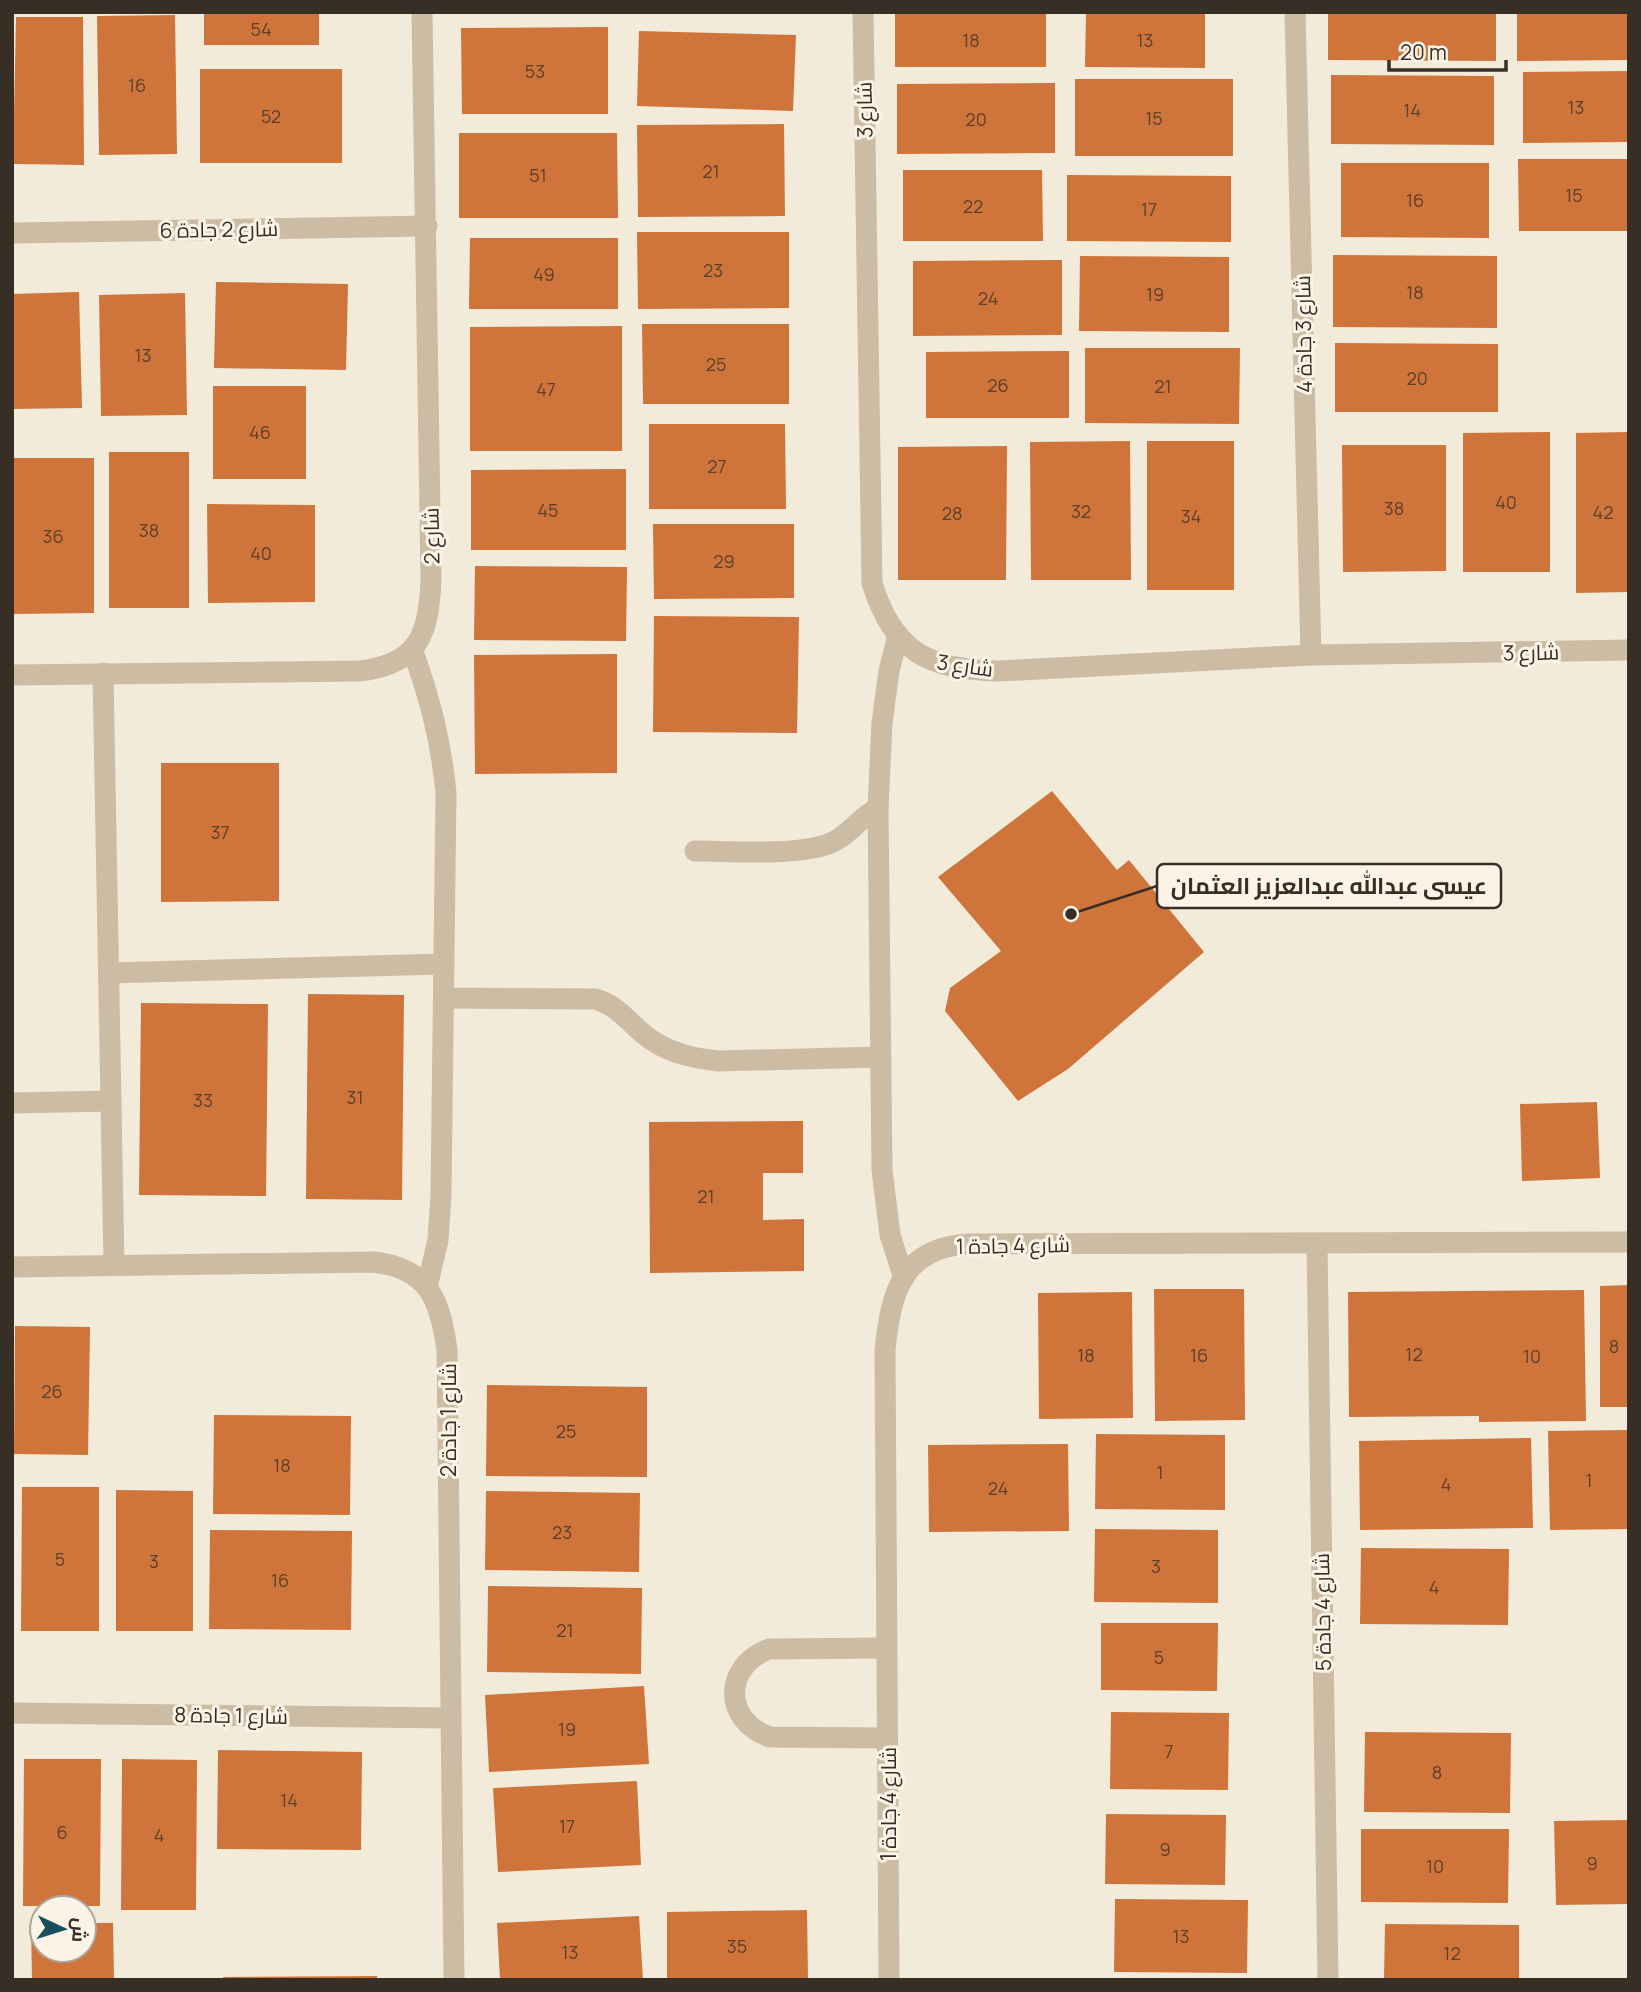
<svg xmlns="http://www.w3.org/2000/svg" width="1641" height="1992" viewBox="0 0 1641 1992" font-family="Manrope,Cairo,sans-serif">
  <rect width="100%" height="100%" fill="#f3ebd9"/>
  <g fill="#cf743b">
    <rect x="204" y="12" width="115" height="33"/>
    <rect x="895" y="12" width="151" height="55"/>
    <polygon points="1086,12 1205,12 1205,68 1085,67"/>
    <polygon points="1328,12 1496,12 1496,61 1328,60"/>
    <polygon points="1517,12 1629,12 1629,60 1517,61"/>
    <polygon points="175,15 177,154 99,155 97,16"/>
    <polygon points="16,17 83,17 84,165 13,164"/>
    <polygon points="608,27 608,114 462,114 461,28"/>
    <polygon points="639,31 796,35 793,111 637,106"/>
    <rect x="200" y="69" width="142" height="94"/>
    <polygon points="1629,71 1629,142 1523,143 1523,72"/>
    <polygon points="1331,75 1494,76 1494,145 1331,144"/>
    <rect x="1075" y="79" width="158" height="77"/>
    <polygon points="1055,83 1055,153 897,154 897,84"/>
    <polygon points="784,124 785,216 638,217 637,125"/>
    <polygon points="459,133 617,133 618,218 459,218"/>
    <polygon points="1518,159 1629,159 1629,231 1519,231"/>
    <polygon points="1341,163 1489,163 1489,238 1341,237"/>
    <polygon points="903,170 1042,170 1043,241 903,241"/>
    <polygon points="1067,175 1231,176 1231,242 1067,241"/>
    <polygon points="637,232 789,232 789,308 638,309"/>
    <polygon points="470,238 618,238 618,309 469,309"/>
    <polygon points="1333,255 1497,256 1497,328 1333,327"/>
    <polygon points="1080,256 1229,257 1229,332 1079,331"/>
    <polygon points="1062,260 1062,335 913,336 913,261"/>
    <polygon points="216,282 348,284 346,370 214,368"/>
    <polygon points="79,292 82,408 12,409 12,294"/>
    <polygon points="185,293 187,415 101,416 99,295"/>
    <polygon points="642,324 789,324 789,404 643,404"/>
    <polygon points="622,326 622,451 470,451 470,327"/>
    <polygon points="1335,343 1498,344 1498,412 1335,412"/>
    <polygon points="1085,348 1240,348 1239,424 1085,423"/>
    <polygon points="1069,351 1069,418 926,418 926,352"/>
    <rect x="213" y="386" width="93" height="93"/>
    <polygon points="649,424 785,424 786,509 649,509"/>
    <polygon points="1550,432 1550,572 1463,572 1463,433"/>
    <polygon points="1629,432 1629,592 1576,593 1576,433"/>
    <polygon points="1130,441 1131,580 1031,580 1030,442"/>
    <rect x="1147" y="441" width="87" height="149"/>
    <polygon points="1342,445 1446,445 1446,571 1343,572"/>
    <polygon points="1007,446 1006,580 898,580 898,447"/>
    <rect x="109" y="452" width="80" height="156"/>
    <polygon points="12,458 94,458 94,613 12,614"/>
    <polygon points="626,469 626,550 471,550 471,470"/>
    <polygon points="207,504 315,505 315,602 208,603"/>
    <polygon points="653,524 794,524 794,598 654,599"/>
    <polygon points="475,566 627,567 626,641 474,640"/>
    <polygon points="654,616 799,617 797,733 653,732"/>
    <polygon points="617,654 617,773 475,774 474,655"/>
    <polygon points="161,763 279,763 279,901 161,902"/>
    <polygon points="1052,791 1117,870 1129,860 1204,952 1068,1069 1018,1101 945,1011 950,988 1001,951 938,877"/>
    <polygon points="308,994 404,995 402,1200 306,1199"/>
    <polygon points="141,1003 268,1004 266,1196 139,1195"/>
    <polygon points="1597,1102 1600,1178 1522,1181 1520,1104"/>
    <polygon points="803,1121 803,1173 763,1173 763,1220 804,1219 804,1271 650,1273 649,1122"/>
    <polygon points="1629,1285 1629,1407 1600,1407 1600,1286"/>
    <polygon points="1154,1289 1244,1289 1245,1420 1155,1421"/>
    <polygon points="1584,1290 1586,1421 1479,1422 1479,1416 1349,1417 1348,1292"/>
    <polygon points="1132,1292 1133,1418 1039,1419 1038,1293"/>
    <polygon points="15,1326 90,1327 88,1455 14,1454"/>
    <polygon points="487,1385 647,1387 647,1477 486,1476"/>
    <polygon points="214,1415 351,1416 350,1515 213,1514"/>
    <polygon points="1629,1430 1629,1529 1550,1530 1548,1431"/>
    <polygon points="1096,1434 1225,1435 1225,1510 1095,1509"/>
    <polygon points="1531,1438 1533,1528 1360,1530 1359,1441"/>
    <polygon points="1068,1444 1069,1531 929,1532 928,1445"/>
    <polygon points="22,1487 99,1487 99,1631 21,1631"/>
    <polygon points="116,1490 193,1491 193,1631 116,1631"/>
    <polygon points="486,1491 640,1493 639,1572 485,1570"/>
    <polygon points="1095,1529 1218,1530 1218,1603 1094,1602"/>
    <polygon points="210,1530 352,1531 351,1630 209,1629"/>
    <polygon points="1361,1548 1509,1549 1508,1625 1360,1624"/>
    <polygon points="488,1586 642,1588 641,1674 487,1672"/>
    <polygon points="1101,1623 1218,1623 1217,1691 1101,1690"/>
    <polygon points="644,1686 649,1764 489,1772 485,1695"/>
    <polygon points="1111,1712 1229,1713 1228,1790 1110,1789"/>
    <polygon points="1365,1732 1511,1733 1510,1813 1364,1812"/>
    <polygon points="218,1750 362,1752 361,1850 217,1849"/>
    <polygon points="24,1759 101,1759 100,1906 23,1906"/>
    <polygon points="122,1759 197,1760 196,1910 121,1910"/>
    <polygon points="637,1781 641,1865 498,1872 493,1788"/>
    <polygon points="1106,1814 1226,1815 1225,1885 1105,1884"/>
    <polygon points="1629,1820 1629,1904 1556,1905 1554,1821"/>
    <polygon points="1361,1829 1509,1829 1508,1903 1361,1902"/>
    <polygon points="1115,1899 1248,1900 1247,1973 1114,1972"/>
    <polygon points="807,1910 808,1980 667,1980 667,1912"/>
    <polygon points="639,1916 643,1980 500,1980 497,1923"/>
    <polygon points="84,1923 113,1923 114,1980 32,1980 31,1924 42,1924 42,1950 84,1950"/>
    <polygon points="1385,1924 1519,1925 1519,1980 1384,1980"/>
    <polygon points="377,1976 377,1980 223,1980 223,1977"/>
  </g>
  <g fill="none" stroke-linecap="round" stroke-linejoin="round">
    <g stroke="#ccbca4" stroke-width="21">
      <path d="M863 12 872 583C893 652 929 670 999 671L1311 655 1629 650"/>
      <polyline points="1295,12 1311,655"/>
      <polyline points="12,233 427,226"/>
      <polyline points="898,635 889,671 882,723 878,808 882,1170 890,1235 904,1278"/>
      <path d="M412 649C430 698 441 741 446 793L441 1195 438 1240 427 1287"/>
      <polyline points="103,673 114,1265"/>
      <path d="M12 675 360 671C420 664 429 633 431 578L422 12"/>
      <path d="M695 851C731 851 805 857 835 841 852 832 861 816 878 808"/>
      <polyline points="109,973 444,964"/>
      <path d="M444 998 595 999C621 1006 632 1028 653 1041 673 1054 694 1058 717 1061L881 1057"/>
      <polyline points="12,1103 111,1101"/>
      <polyline points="1317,1244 1328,1980"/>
      <path d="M12 1267 373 1262C429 1268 440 1300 447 1350L454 1980"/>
      <path d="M886 1648 769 1649C723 1666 723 1721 770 1737L887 1738"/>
      <polyline points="12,1713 450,1718"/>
      <path d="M889 1980 885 1350C891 1292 902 1248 968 1244L1629 1242"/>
    </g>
  </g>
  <g text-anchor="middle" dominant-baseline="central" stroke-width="6" stroke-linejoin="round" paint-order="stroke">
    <g font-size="18" fill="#5d402b">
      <text x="261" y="29">54</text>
      <text x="971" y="40">18</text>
      <text x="1145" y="40">13</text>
      <text x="535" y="71">53</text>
      <text x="137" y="85">16</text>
      <text x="1576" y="107">13</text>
      <text x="1412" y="110">14</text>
      <text x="271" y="116">52</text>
      <text x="1154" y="118">15</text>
      <text x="976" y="119">20</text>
      <text x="711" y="171">21</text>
      <text x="538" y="175">51</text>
      <text x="1574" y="195">15</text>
      <text x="1415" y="200">16</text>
      <text x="973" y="206">22</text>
      <text x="1149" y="209">17</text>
      <text x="713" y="270">23</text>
      <text x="544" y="274">49</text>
      <text x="1415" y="292">18</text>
      <text x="1155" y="294">19</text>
      <text x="988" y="298">24</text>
      <text x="143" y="355">13</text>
      <text x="716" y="364">25</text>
      <text x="1417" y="378">20</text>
      <text x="998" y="385">26</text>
      <text x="1163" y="386">21</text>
      <text x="546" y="389">47</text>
      <text x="260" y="432">46</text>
      <text x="717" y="466">27</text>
      <text x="1506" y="502">40</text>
      <text x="1394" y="508">38</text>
      <text x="548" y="510">45</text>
      <text x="1081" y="511">32</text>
      <text x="1603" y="512">42</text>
      <text x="952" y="513">28</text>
      <text x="1191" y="516">34</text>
      <text x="149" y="530">38</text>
      <text x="53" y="536">36</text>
      <text x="261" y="553">40</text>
      <text x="724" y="561">29</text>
      <text x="220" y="832">37</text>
      <text x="355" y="1097">31</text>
      <text x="203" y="1100">33</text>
      <text x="706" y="1196">21</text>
      <text x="1614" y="1346">8</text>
      <text x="1414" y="1354">12</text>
      <text x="1086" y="1355">18</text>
      <text x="1199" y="1355">16</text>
      <text x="1532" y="1356">10</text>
      <text x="52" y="1391">26</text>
      <text x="566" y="1431">25</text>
      <text x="282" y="1465">18</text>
      <text x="1160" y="1472">1</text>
      <text x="1589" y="1480">1</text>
      <text x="1446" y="1484">4</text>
      <text x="998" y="1488">24</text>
      <text x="562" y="1532">23</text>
      <text x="60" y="1559">5</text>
      <text x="154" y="1561">3</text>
      <text x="1156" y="1566">3</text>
      <text x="280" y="1580">16</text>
      <text x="1434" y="1587">4</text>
      <text x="565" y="1630">21</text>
      <text x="1159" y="1657">5</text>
      <text x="567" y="1729">19</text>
      <text x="1169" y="1751">7</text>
      <text x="1437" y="1772">8</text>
      <text x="289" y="1800">14</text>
      <text x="567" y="1826">17</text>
      <text x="62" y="1832">6</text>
      <text x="159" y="1835">4</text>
      <text x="1165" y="1849">9</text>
      <text x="1592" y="1863">9</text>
      <text x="1435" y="1866">10</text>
      <text x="1181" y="1936">13</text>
      <text x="737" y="1946">35</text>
      <text x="570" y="1952">13</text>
      <text x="1452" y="1953">12</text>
    </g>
    <g font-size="21" fill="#372e26" stroke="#fbf4e6">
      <text transform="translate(864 110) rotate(-91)">شارع 3</text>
      <text transform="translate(219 229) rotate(-1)">شارع 2 جادة 6</text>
      <text transform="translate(1303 334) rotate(-91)">شارع 3 جادة 4</text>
      <text transform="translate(431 536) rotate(-91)">شارع 2</text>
      <text transform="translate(1531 652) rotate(-1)">شارع 3</text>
      <text transform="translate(965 665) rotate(8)">شارع 3</text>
      <text transform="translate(1013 1245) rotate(-1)">شارع 4 جادة 1</text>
      <text transform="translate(448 1420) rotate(-90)">شارع 1 جادة 2</text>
      <text transform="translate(1322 1612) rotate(-91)">شارع 4 جادة 5</text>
      <text transform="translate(231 1715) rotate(1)">شارع 1 جادة 8</text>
      <text transform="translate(888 1804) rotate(-90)">شارع 4 جادة 1</text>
    </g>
  </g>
  <path fill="none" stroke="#372e26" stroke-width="2.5" d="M1071 914L1157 886"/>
  <circle fill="#372e26" stroke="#fbf4e6" stroke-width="2.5" cx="1071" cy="914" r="7"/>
  <rect fill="#fbf4e6" stroke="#372e26" stroke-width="2.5" x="1157" y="864" width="344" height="44" rx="7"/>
  <g font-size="23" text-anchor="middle" font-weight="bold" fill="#372e26">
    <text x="1329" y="894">عيسى عبدالله عبدالعزيز العثمان</text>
  </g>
  <rect width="1641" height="1992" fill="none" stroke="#372e26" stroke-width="28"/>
  <g transform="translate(63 1929) rotate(94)"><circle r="33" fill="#fbf4e6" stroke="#ada599" stroke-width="2"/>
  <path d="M0-5L12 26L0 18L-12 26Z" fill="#194e5c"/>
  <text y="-10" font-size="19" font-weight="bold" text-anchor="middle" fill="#372e26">ش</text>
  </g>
  <path d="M1389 60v10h117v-10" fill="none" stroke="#372e26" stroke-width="3.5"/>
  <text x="1400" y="60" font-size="21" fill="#372e26" stroke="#fbf4e6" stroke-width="5" paint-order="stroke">20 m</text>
</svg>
